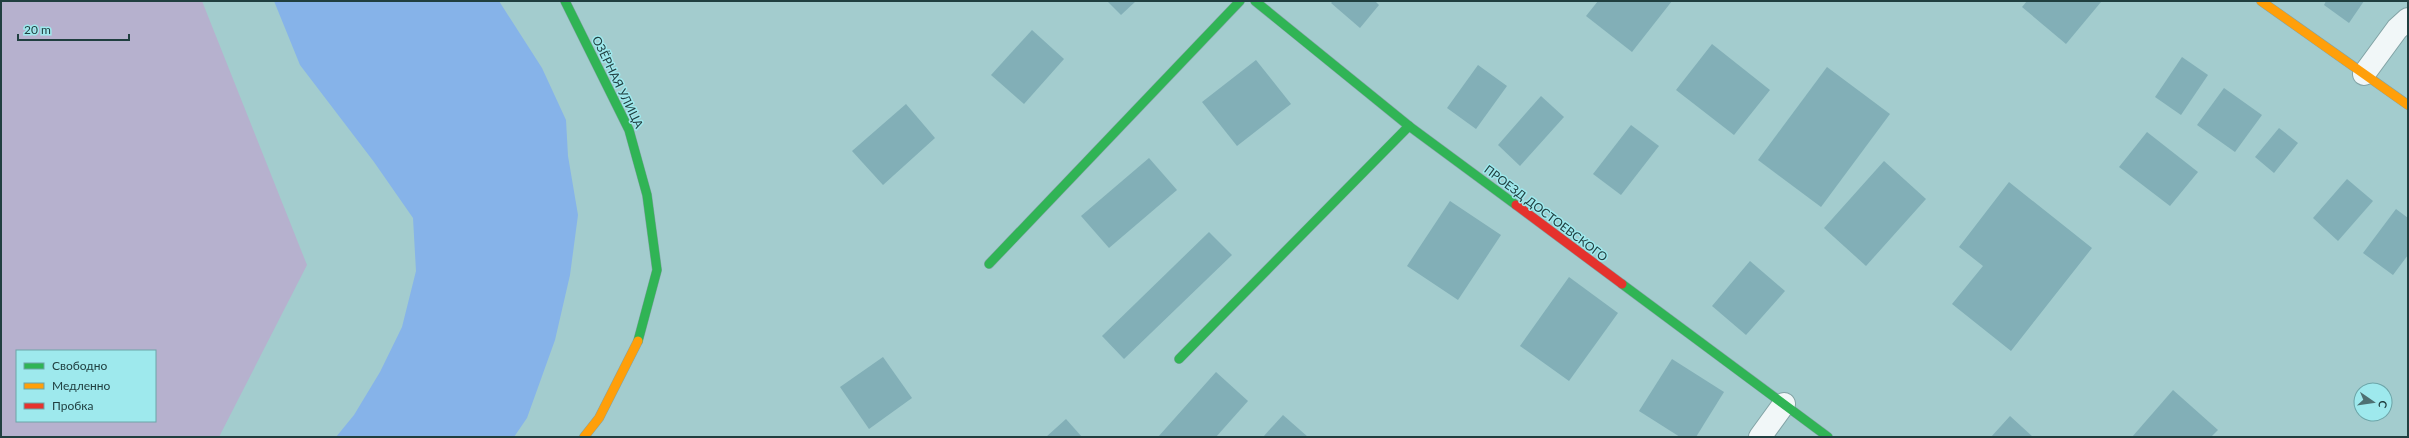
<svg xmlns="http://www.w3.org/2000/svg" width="2409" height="438" viewBox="0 0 2409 438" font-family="Lato,sans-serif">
  <rect width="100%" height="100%" fill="#a3ccce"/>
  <path fill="#b6b1ce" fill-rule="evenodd" d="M1 1H202L307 265 219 437H1ZM17 351H155V421H17Z"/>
  <polygon fill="#86b3e9" points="274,1 499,1 542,68 566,120 568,156 578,215 570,275 555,340 527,418 514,437 336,437 354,415 380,372 402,327 416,271 413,218 374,162 300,65"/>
  <g fill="#82afb7">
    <polygon points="1107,1 1136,1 1121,15"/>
    <polygon points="1333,1 1375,1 1379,5 1360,28 1331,3"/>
    <polygon points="1598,1 1672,1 1632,52 1586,16"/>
    <polygon points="2027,1 2100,1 2101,2 2066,44 2022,7"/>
    <polygon points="2326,1 2364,1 2349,23 2324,5"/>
    <polygon points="1032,30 1064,59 1024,104 991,75"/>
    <polygon points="1712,44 1770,90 1734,135 1676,90"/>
    <polygon points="2182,57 2208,75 2181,115 2155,97"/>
    <polygon points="1256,60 1291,104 1237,146 1202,102"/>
    <polygon points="1478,65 1507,86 1476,129 1447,108"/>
    <polygon points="1827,67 1890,114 1821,207 1758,160"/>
    <polygon points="2224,88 2262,115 2235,152 2197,125"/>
    <polygon points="1541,96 1564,117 1520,166 1498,145"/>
    <polygon points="906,104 935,138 883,185 852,151"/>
    <polygon points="1631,125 1659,146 1621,195 1593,174"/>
    <polygon points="2279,128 2298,143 2274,173 2255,157"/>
    <polygon points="2147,132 2198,172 2170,206 2119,167"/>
    <polygon points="1149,158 1177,190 1109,248 1081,216"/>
    <polygon points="1884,161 1926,199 1866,266 1824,228"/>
    <polygon points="2347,179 2373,201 2338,241 2313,218"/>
    <polygon points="2009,182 2092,248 2011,351 1952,304 1983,266 1959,247"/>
    <polygon points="1450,201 1501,235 1458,300 1407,266"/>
    <polygon points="2396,209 2408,218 2408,255 2393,275 2363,253"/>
    <polygon points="1209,232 1232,255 1124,359 1102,336"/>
    <polygon points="1750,261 1785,291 1746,335 1712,306"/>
    <polygon points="1569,277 1618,313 1569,381 1520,346"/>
    <polygon points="883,357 912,398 869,429 840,387"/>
    <polygon points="1672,359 1724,392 1696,437 1680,437 1639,411"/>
    <polygon points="1216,372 1248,401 1216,437 1158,437"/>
    <polygon points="2173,390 2218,430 2211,437 2132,437"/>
    <polygon points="1283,415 1308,437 1263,437"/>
    <polygon points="2010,416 2033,437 1991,437"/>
    <polygon points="1066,419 1082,437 1046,437"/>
  </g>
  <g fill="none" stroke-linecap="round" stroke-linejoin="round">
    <g stroke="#82a3a5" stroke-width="24">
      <g id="street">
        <polyline points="2364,74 2397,29 2408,19"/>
        <polyline points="1760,437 1784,404"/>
      </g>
    </g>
    <g stroke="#82a3a5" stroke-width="10">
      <g id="fast">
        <polyline points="565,1 629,130 647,195 657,270 638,341"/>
        <polyline points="1255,1 1409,126 1516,205"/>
        <polyline points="989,264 1240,1"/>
        <polyline points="1622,284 1828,437"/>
        <polyline points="1179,359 1409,126"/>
      </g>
    </g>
    <g stroke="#82a3a5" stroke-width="10">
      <g id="slow">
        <polyline points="2261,1 2408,105"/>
        <polyline points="584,437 599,418 638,341"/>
      </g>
    </g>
    <g stroke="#82a3a5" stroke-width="10">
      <polyline id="jam" points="1516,205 1622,284"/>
    </g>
    <use href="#street" stroke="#f1f7f8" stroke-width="22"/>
    <use href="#fast" stroke="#30b455" stroke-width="9"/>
    <use href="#slow" stroke="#ff9f0a" stroke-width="9"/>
    <use href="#jam" stroke="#e5322d" stroke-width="9"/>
  </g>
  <g text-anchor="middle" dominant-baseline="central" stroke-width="3" stroke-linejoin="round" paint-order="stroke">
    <g font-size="12" fill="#203f40" stroke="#9ee9ed">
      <text transform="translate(618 82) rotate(64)">ОЗЁРНАЯ УЛИЦА</text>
      <text transform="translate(1546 213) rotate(37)">ПРОЕЗД ДОСТОЕВСКОГО</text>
    </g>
  </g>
  <rect width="2409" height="438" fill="none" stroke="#203f40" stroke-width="4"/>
  <rect x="16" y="350" width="140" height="72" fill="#9ee9ed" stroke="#6ca5a8"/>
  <rect x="24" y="363" width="20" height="6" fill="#30b455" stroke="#6ca5a8"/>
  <text x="52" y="370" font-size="12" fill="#203f40">Свободно</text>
  <rect x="24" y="383" width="20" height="6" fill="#ff9f0a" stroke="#6ca5a8"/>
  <text x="52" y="390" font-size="12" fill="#203f40">Медленно</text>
  <rect x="24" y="403" width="20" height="6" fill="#e5322d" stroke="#6ca5a8"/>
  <text x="52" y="410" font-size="12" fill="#203f40">Пробка</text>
  <g transform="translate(2373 402) rotate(103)"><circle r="19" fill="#9ee9ed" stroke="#6ca5a8"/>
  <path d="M0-3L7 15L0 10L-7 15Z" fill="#4e7072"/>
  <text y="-6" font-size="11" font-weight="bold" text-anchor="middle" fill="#203f40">С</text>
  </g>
  <path d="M18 34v6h111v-6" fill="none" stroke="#203f40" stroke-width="2"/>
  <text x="24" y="34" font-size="12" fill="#203f40" stroke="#9ee9ed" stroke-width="3" paint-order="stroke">20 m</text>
</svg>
